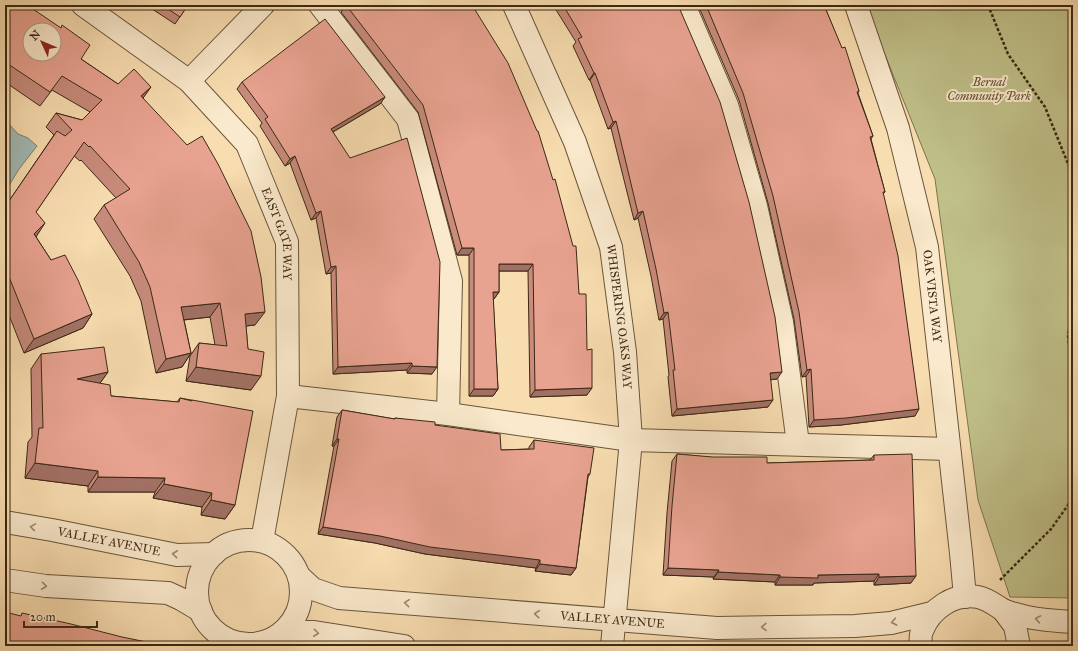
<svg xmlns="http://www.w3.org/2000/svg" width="1078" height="651" viewBox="0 0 1078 651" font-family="'IM FELL Great Primer',serif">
  <rect width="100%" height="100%" fill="#f8ddb0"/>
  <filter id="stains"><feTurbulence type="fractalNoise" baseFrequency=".005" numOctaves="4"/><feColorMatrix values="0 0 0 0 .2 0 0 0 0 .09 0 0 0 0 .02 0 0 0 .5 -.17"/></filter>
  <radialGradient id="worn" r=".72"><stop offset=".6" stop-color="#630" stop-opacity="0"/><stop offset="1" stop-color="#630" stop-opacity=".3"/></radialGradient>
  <polygon fill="#c0c089" stroke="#7e744e" points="865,5 1073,5 1073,598 1010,597 978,500 935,179"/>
  <polygon fill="#a0bab5" stroke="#788075" points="5,122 7,122 18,134 28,138 37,146 19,169 5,192"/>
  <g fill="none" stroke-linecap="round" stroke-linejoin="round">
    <g stroke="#6a563b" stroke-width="24">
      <g id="minor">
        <path id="s1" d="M83 5 189 81 247 144 287 242 288 396 262 541"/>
        <polyline points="320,5 408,119 451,281 448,414"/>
        <path id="s2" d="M514 5 575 142 611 247 625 352 631 440 612 646"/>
        <polyline points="684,5 727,105 756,206 782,322 798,444"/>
        <path id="s3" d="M856 5 898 128 927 247 961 553 965 597"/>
        <polyline points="189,81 263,5"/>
        <polyline points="288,396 448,414 631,440 949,449"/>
        <path id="s4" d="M5 522 52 530 177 555 214 554"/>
        <circle cx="249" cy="592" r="52"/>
        <path id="s5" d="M299 576 313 589 339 598 717 628 855 626 891 623 932 613"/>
        <polyline points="5,580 46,586 168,593 181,599 201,611"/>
        <polyline points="1003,610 1015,626 1019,646"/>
        <polyline points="277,636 299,632 314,632 404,646"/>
        <path d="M920 646C921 641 920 635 922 631 931 608 954 593 978 597 988 599 995 605 1003 610 1010 613 1019 615 1027 617 1042 620 1057 621 1073 622"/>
      </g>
    </g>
    <g stroke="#3b2914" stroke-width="2.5" stroke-dasharray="3 2" stroke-linecap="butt">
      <polyline points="988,5 1008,54 1045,107 1073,176"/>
      <polyline points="1073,311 1068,335 1073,385"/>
      <polyline points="1000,580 1051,529 1073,498"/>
    </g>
    <use href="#minor" stroke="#fae9cc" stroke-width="22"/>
  </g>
  <g fill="#c88b7c" stroke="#3b2914">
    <polygon points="5,5 81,59 118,84 143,98 255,325 246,326 251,390 186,381 190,356 199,343 215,345 210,317 184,320 191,353 182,367 156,373 141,301 130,276 94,219 104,205 116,198 81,160 80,161 74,156 36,212 36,237 51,260 92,314 83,328 24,353 5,305 5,199 9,201 54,135 46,127 56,113 82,120 90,112 52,90 40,106 5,82"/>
    <polygon points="146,5 188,5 175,24"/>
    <polygon points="340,5 472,5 579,294 587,395 530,397 528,271 499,271 499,292 494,299 493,299 498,389 493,396 469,396 469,255 457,255 418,112 341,12 343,9"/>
    <polygon points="553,5 678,5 777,379 770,380 768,407 672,416 668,377 669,375 663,319 659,320 651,276 638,218 634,220 611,128 608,129 590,80 589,80 573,46 576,42"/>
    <polygon points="698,5 824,5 859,91 858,93 873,136 871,139 885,192 883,194 915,416 841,425 809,427 806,376 802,377 794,319 768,203 739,100"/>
    <polygon points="242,82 385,97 380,104 333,132 432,374 407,373 407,370 333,374 331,273 326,274 316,218 311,220 290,163 285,166 260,126 262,123 237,89"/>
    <polygon points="41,354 108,372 100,383 111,396 177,402 180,398 191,400 192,400 235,505 225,519 201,515 202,507 153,498 155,492 88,492 88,486 25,478 28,442 32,437 31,369"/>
    <polygon points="342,410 394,419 395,418 435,425 501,450 529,449 529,447 534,440 590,474 588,477 576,568 571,575 535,571 536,568 425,554 375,543 318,534 334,446 332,446 337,417"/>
    <polygon points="677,454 767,463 870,460 874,455 911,583 874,585 874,581 814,583 813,585 775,585 775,582 713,579 714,577 663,575 667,513 672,461"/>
  </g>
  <g fill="#a27165" stroke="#3b2914">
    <polygon points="594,73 595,73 590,80 589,80"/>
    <polygon points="151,87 141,101 141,96"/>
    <polygon points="385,97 380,104 326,136 331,129"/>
    <polygon points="616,121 611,128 608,129 613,122"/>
    <polygon points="295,156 290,163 285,166 290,159"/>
    <polygon points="321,211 316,218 311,220 316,213"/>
    <polygon points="643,211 638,218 634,220 638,213"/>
    <polygon points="45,223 36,237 34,234"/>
    <polygon points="462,248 474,248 469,255 457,255"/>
    <polygon points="499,264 533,264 528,271 494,271"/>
    <polygon points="336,266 331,273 326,274 331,267"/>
    <polygon points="493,292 499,292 494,299 488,299"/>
    <polygon points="220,303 210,317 172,321 181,307"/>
    <polygon points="265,312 255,325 236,327 245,314"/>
    <polygon points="668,312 663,319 659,320 664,313"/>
    <polygon points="92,314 83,328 24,353 34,339"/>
    <polygon points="191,353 182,367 156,373 166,359"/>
    <polygon points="412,363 407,370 333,374 338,367"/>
    <polygon points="412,366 437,367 432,374 407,373"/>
    <polygon points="196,367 261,376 251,390 186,381"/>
    <polygon points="811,369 806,376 802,377 807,370"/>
    <polygon points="108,372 98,386 77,379"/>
    <polygon points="782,372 777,379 765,380 770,373"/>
    <polygon points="592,388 587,395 530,397 535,390"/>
    <polygon points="474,389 498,389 493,396 469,396"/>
    <polygon points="773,400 768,407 672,416 677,409"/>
    <polygon points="919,409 915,416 841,425 809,427 814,420"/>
    <polygon points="337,439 339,439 334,446 332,446"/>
    <polygon points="35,463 98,471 88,486 25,478"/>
    <polygon points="98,477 165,478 155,492 88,492"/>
    <polygon points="164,484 212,493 202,507 153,498"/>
    <polygon points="211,500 235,505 225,519 201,515"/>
    <polygon points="323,527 540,560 536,568 425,554 375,543 318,534"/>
    <polygon points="540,564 576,568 571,575 535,571"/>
    <polygon points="668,568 719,570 714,577 663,575"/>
    <polygon points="718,572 780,575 775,582 713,579"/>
    <polygon points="879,574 874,581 814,583 813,585 775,585 780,577 818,575"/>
    <polygon points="916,576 911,583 874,585 879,577"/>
  </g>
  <g fill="#e8a290" stroke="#3b2914" fill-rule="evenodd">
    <path d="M5 5H27L61 28 62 25 90 45 81 59 118 84 134 69 151 87 141 96 187 145 202 136 218 164 251 231 261 277 265 312 245 314 248 349 264 352 261 376 196 367 199 343 227 346 220 303 181 307 191 353 166 359 150 287 139 262 104 205 130 189 90 146 89 147 84 142 36 212 45 223 34 234 51 260 65 255 78 280 92 314 34 339 5 267V199L9 201 57 131 65 136 72 130 56 113 82 120 102 100 62 76 50 92 5 62ZM30 30H54V54H30Z"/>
    <polygon points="162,5 188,5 180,17"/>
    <polygon points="346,5 472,5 508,63 537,131 538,131 553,180 555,179 573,246 576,246 579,294 586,294 587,350 592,349 592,388 535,390 533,264 499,264 499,292 493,292 498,389 474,389 474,248 462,248 423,105"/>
    <polygon points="563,5 678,5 720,102 749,202 775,317 782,372 770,373 773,400 677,409 673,370 675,370 668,312 664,313 656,269 643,211 638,213 616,121 613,122 595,73 594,73 578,39 582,37"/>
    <polygon points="706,5 824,5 842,48 845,47 859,91 857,92 873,136 870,137 885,192 883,192 898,256 919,409 846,418 814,420 811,369 807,370 799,312 773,196 743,93"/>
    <polygon points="325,19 385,97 331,129 350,158 407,138 440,262 437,367 412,366 412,363 338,367 336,266 331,267 321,211 316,213 295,156 290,159 265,119 268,117 242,82"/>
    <polygon points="104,347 108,372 77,379 110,385 111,396 179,402 180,398 192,401 192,400 253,411 235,505 211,500 212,493 164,484 165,478 98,477 98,471 35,463 39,428 43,428 41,354"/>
    <polygon points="342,410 395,419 395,418 435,422 435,425 500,434 501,450 534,449 534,440 594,448 590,474 588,474 576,568 540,564 540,560 430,547 380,536 323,527 339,439 337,439"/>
    <polygon points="677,454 713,457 767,457 767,463 874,460 874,455 912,454 916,576 879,577 879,574 818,575 818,578 780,577 780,575 718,572 719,570 668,568 672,506"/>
    <polygon points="5,612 21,616 22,613 71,624 122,637 166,646 5,646"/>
  </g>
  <defs><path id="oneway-chevron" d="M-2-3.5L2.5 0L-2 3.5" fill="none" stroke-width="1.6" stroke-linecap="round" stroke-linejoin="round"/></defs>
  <g stroke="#9a8970">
    <use href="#oneway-chevron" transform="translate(33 527) rotate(-171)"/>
    <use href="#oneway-chevron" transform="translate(175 554) rotate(-174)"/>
    <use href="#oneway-chevron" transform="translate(44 586) rotate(7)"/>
    <use href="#oneway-chevron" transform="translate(407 603) rotate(-175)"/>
    <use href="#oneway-chevron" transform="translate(537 614) rotate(-175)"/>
    <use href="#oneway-chevron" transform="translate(1038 619) rotate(-170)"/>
    <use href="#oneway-chevron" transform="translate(894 622) rotate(169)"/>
    <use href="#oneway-chevron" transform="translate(764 627) rotate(179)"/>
    <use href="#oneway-chevron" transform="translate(316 633) rotate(6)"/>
  </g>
  <g text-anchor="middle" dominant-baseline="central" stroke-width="4" stroke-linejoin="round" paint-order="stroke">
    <g font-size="12" font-style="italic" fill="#5c4f31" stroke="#fae9cc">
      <text x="989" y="82">Bernal<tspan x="989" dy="14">Community Park</tspan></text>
    </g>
    <g font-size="12" fill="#3b2914" stroke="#fae9cc">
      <text stroke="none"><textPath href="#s1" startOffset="312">EAST GATE WAY</textPath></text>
      <text stroke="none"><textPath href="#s3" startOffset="302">OAK VISTA WAY</textPath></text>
      <text stroke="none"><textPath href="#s2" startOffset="331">WHISPERING OAKS WAY</textPath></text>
      <text stroke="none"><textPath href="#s4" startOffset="106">VALLEY AVENUE</textPath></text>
      <text stroke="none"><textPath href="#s5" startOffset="321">VALLEY AVENUE</textPath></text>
    </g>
  </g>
  <rect width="1078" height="651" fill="none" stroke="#f8ddb0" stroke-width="20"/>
  <rect x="6" y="6" width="1066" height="639" fill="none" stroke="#3b2914" stroke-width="2"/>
  <rect x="10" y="10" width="1058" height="631" fill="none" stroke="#3b2914"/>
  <g transform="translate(42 42) rotate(314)"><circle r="19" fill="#fae9cc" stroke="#ae9c82"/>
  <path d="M0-3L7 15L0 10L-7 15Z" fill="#8f2418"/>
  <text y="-6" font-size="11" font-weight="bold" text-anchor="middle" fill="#3b2914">N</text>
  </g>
  <path d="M24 621v6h73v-6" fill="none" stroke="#3b2914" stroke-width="2"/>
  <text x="30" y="621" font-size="12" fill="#3b2914" stroke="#fae9cc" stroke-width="3" paint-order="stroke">20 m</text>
  <rect width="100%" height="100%" filter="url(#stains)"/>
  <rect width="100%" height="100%" fill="url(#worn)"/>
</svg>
